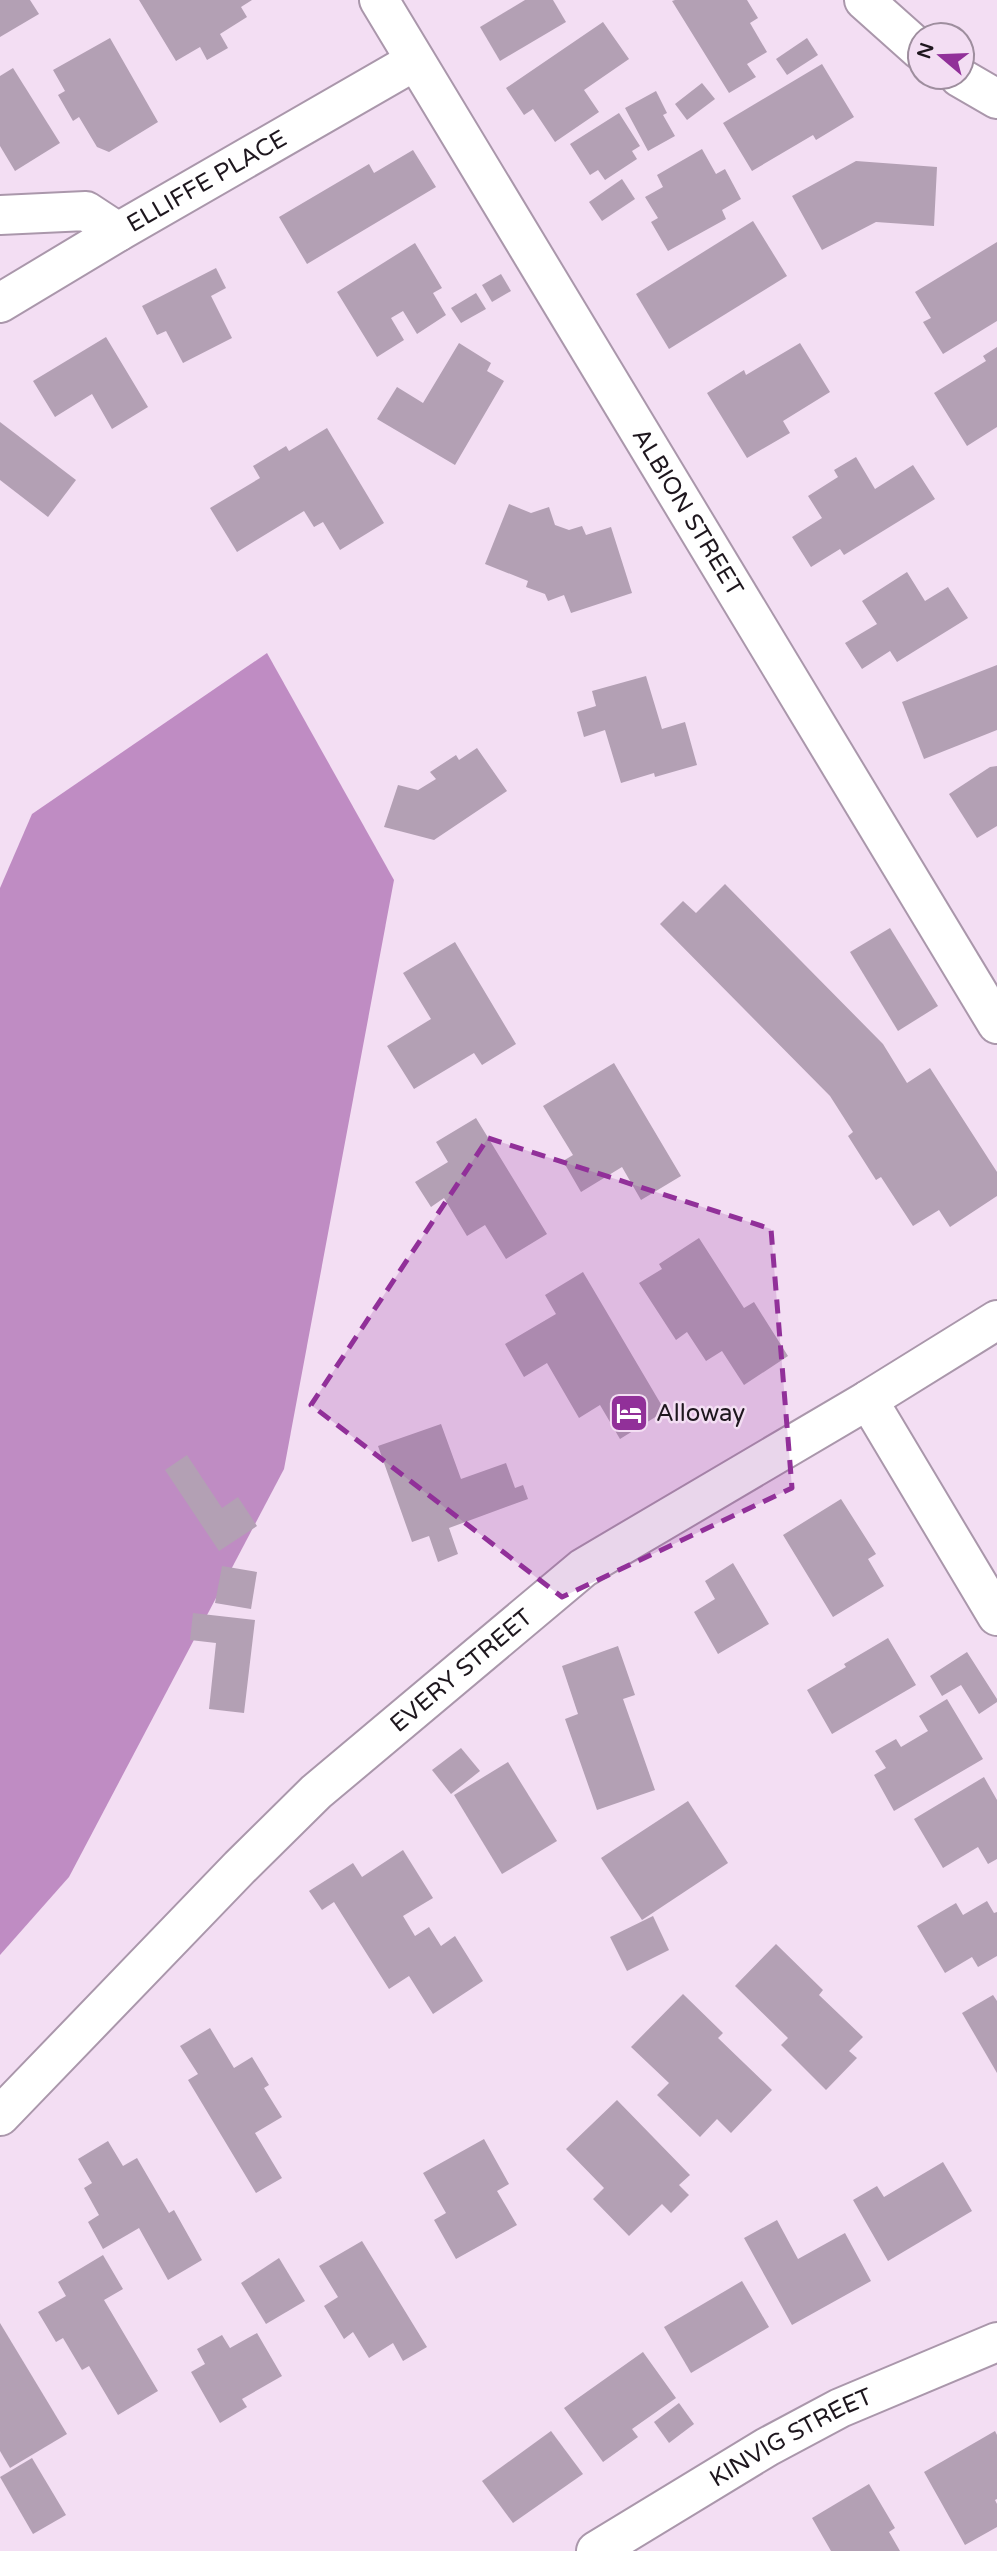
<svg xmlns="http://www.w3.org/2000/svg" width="997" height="2551" viewBox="0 0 997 2551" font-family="'Varela Round',sans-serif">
  <rect width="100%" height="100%" fill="#f3def3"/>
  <polygon fill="#bf8cc3" points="267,653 394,880 284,1469 69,1877 0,1955 0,888 32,814"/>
  <g fill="#b3a0b4">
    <polygon points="0,0 30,0 39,14 0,37"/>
    <polygon points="139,0 252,0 241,7 247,17 220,34 228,48 207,60 200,47 176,61"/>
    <polygon points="525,0 553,0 566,22 500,61 480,27"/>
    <polygon points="675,0 747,0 758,18 750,23 767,52 747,64 756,77 729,93 672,1"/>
    <polygon points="603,22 629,59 584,90 599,112 555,142 533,109 524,115 506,88"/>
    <polygon points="110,38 158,122 109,152 97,147 79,117 73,121 58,95 65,91 53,70"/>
    <polygon points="807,38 818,55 787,75 776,59"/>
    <polygon points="822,64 854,117 816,140 813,135 752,171 723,123"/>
    <polygon points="13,68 60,143 15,171 0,146 0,76"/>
    <polygon points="702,83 715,99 687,120 675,104"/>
    <polygon points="656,91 667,113 663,115 675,136 648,151 625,108"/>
    <polygon points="619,113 640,146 632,151 637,159 605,180 598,170 590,175 570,144"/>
    <polygon points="702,149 716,174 725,169 741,199 722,210 726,219 668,251 651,222 658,218 645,197 663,187 657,175"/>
    <polygon points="413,150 436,187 307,264 279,217 369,164 374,173"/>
    <polygon points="856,161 937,167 934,226 876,222 822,250 792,196"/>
    <polygon points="622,179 635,199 602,221 589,202"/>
    <polygon points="753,221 787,276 669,349 636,294"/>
    <polygon points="997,242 997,321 943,354 923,322 931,318 915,292"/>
    <polygon points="415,243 442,288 433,293 446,315 417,334 403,311 391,318 404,340 377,357 337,292"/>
    <polygon points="216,268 226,288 211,296 232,338 183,363 166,331 157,335 142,306"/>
    <polygon points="501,274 511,291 492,302 482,285"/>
    <polygon points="476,293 486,309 461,323 451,308"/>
    <polygon points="106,337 148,407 112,429 92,394 55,417 33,381"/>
    <polygon points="459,343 491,363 487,371 504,381 455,465 377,419 397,387 423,403"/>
    <polygon points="800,343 830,392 783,421 790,433 747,458 707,393 744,370 746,375"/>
    <polygon points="997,347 997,427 967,446 934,393 986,361 983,356"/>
    <polygon points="0,422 76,480 48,517 0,480"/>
    <polygon points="327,428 384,523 340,550 323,522 314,527 304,511 237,552 210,508 260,478 253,466 286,446 289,451"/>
    <polygon points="856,457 875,489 913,465 935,499 844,555 840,549 811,567 792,537 822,518 808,496 838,477 834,470"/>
    <polygon points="509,504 531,513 549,507 555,525 569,530 582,526 586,535 611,527 632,593 571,613 564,595 548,601 545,594 526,587 528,581 485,564"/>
    <polygon points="907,572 925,601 948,587 968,618 897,662 890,651 862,669 845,643 877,624 862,601"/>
    <polygon points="997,665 997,730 924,759 902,702"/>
    <polygon points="646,676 662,729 685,722 697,765 655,777 654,773 621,783 605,730 584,737 577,712 596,706 592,691"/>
    <polygon points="477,748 507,791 434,840 384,827 398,785 418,790 436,779 430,772 456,755 459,760"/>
    <polygon points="997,766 997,826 977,838 949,794 990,767"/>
    <polygon points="725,884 883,1044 907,1083 930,1068 997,1172 997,1196 950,1227 939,1210 913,1226 881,1177 876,1180 848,1136 853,1132 830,1096 660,924 683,901 696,913"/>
    <polygon points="890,928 938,1006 898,1031 850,952"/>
    <polygon points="455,942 516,1044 482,1065 474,1053 414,1089 387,1046 431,1019 403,973"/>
    <polygon points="614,1063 681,1176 641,1200 622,1167 581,1192 563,1161 573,1155 543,1106"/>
    <polygon points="476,1118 547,1234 506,1259 485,1225 467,1236 444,1198 431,1207 415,1182 448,1162 436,1142"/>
    <polygon points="699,1238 744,1308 754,1302 788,1356 744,1385 722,1351 706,1361 687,1332 676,1340 639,1283 662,1269 659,1264"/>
    <polygon points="583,1272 665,1411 620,1439 600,1405 579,1418 547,1363 524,1377 505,1344 556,1314 545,1295"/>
    <polygon points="441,1424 461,1479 506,1463 515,1488 523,1485 528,1499 449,1528 458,1554 438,1562 429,1536 412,1542 378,1446"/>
    <polygon points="187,1455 222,1508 238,1497 257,1526 219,1551 165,1470"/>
    <polygon points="841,1499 876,1554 868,1559 884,1586 833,1617 783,1535"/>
    <polygon points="733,1563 769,1624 718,1654 694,1612 715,1599 705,1581"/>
    <polygon points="222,1566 257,1572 251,1609 215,1603"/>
    <polygon points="193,1613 255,1620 244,1713 209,1709 216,1643 190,1640"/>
    <polygon points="888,1638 916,1685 832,1734 807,1690 846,1667 844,1664"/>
    <polygon points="618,1646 635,1695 623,1699 655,1790 597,1810 565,1719 578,1714 562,1666"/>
    <polygon points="967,1652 997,1699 997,1702 979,1714 961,1685 942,1696 930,1676"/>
    <polygon points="947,1699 983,1759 894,1811 874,1775 886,1768 875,1751 896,1739 901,1747 928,1731 919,1716"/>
    <polygon points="461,1748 480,1771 451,1794 432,1770"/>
    <polygon points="508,1762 557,1841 502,1874 454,1795"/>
    <polygon points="984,1777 997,1800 997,1859 988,1864 978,1847 943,1868 914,1819"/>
    <polygon points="688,1801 728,1863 642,1920 601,1858"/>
    <polygon points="403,1850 433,1898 403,1916 415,1936 429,1927 441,1946 455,1936 483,1981 433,2014 409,1976 389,1989 334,1902 322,1910 309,1891 353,1863 362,1877"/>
    <polygon points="987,1901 994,1913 997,1912 997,1956 978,1967 972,1957 945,1973 917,1926 956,1903 963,1915"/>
    <polygon points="653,1916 669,1950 627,1971 610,1937"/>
    <polygon points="776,1944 823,1990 819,1995 863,2037 849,2051 857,2058 826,2090 781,2045 788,2038 735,1986"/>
    <polygon points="683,1994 723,2033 718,2038 772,2090 731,2133 717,2119 700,2137 657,2095 669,2083 631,2047"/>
    <polygon points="993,1995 997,2001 997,2073 962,2013"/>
    <polygon points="210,2028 234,2068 252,2057 269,2085 264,2088 282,2117 255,2133 282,2178 256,2193 188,2080 198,2074 180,2046"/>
    <polygon points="617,2100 690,2175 679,2185 689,2195 671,2213 662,2204 629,2236 593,2199 604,2188 566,2149"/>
    <polygon points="484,2139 509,2184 497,2191 517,2225 456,2259 434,2220 446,2213 423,2173"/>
    <polygon points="108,2141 123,2166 137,2158 169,2213 174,2210 202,2260 168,2280 139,2228 103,2249 88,2222 99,2215 84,2188 92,2183 78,2159"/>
    <polygon points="943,2162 972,2211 888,2261 853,2200 877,2186 884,2197"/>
    <polygon points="777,2220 798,2259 845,2233 871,2281 792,2325 744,2238"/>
    <polygon points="362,2241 427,2347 403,2361 393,2343 369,2358 353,2332 344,2339 324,2306 338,2297 319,2266"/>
    <polygon points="103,2255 123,2289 104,2300 158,2391 118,2415 89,2366 82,2370 63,2338 56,2342 38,2312 66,2296 58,2282"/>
    <polygon points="279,2258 305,2301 266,2324 241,2283"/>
    <polygon points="742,2281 769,2327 691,2373 664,2327"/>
    <polygon points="0,2323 67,2434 10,2468 0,2451"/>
    <polygon points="257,2333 282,2376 242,2399 247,2407 220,2423 191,2372 205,2364 197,2349 222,2335 230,2348"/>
    <polygon points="643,2352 676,2398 632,2429 638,2437 603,2462 564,2408"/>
    <polygon points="679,2403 694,2424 669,2443 654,2422"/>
    <polygon points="551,2431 583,2474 513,2523 482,2481"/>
    <polygon points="995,2431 997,2435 997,2499 995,2500 997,2504 997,2527 965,2545 924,2472"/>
    <polygon points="32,2458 66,2515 33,2534 0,2477"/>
    <polygon points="869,2484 895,2528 889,2532 900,2551 831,2551 812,2518"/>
  </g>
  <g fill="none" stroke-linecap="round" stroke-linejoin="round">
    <g stroke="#aa97ab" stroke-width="42">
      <g id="minor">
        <path id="s1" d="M379 0 997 1024"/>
        <polyline points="0,215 86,211 118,232"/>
        <path id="s2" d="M0 303 118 232 415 61"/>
        <polyline points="868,1400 997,1616"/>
        <path id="s3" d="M0 2116 240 1867 316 1792 583 1568 868 1400 997 1320"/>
        <path id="s4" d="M596 2551 767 2447 840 2408 997 2342"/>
      </g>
    </g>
    <g stroke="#aa97ab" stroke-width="42">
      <g id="major">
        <polyline points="864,0 920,50"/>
        <polyline points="959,77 997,99"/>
      </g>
    </g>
    <use href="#minor" stroke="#fff" stroke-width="38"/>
    <use href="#major" stroke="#fff" stroke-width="38"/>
  </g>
  <path fill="#913099" fill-opacity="0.2" stroke="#913099" stroke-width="5" stroke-dasharray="14 9" stroke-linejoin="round" d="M488 1138 771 1229 792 1488 562 1597 311 1405Z"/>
  <defs>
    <g id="hotel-square" transform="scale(2.0125)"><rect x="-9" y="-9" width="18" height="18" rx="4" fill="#913099" stroke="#f3def3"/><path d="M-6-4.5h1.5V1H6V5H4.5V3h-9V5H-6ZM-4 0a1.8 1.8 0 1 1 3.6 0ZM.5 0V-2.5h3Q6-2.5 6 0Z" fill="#fff"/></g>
  </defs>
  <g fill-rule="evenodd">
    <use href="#hotel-square" x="629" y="1413"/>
  </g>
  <g text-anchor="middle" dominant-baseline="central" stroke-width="5" stroke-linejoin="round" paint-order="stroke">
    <g font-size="24" fill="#1e171e" stroke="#f3def3">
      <text stroke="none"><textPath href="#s2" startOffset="240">ELLIFFE PLACE</textPath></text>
      <text stroke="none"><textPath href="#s1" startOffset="598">ALBION STREET</textPath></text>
      <text stroke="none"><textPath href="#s3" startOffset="642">EVERY STREET</textPath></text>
      <text stroke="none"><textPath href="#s4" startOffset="226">KINVIG STREET</textPath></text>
    </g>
    <g font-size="24" fill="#1e171e" stroke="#f3def3" text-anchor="start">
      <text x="656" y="1413">Alloway</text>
    </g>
  </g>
  <g transform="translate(941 56) rotate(289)"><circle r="33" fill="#f3def3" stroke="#9e8e9e" stroke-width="2"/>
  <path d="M0-5L12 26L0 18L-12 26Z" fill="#913099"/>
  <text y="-10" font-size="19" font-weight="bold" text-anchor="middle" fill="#1e171e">N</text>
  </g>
</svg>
